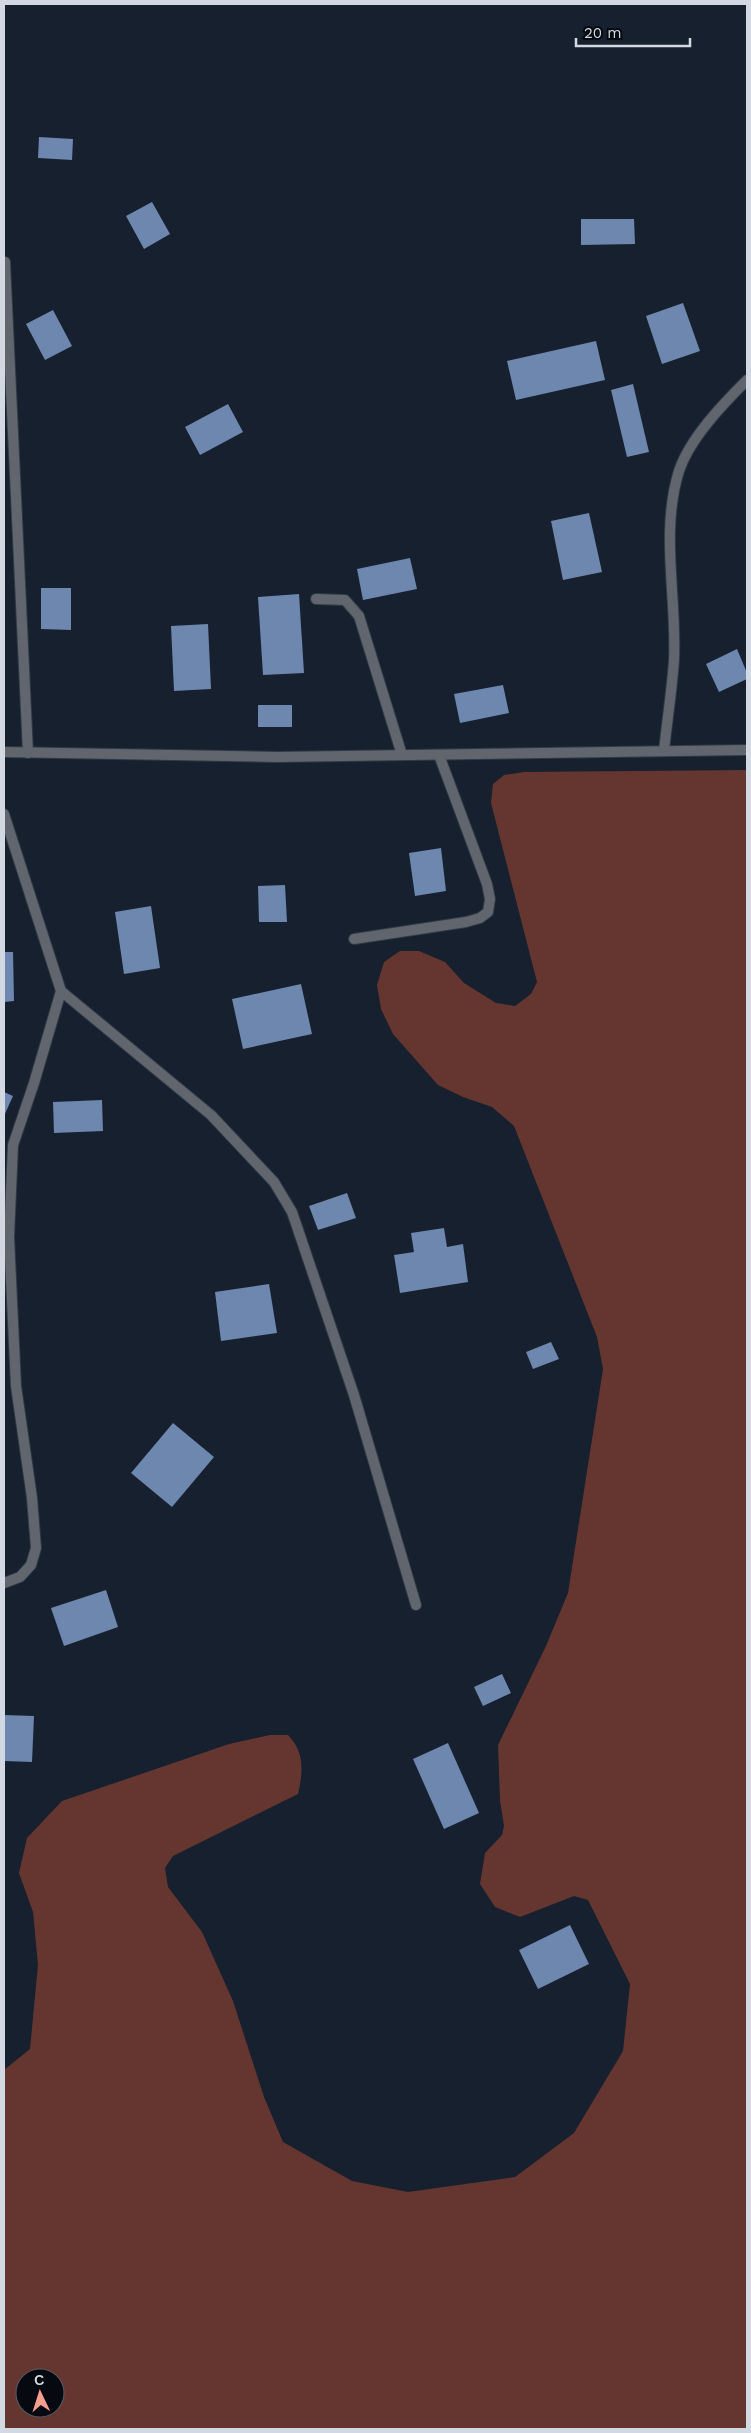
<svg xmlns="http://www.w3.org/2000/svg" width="751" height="2433" viewBox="0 0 751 2433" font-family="'Work Sans',sans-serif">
  <rect width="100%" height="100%" fill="#16202e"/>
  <path fill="#64362f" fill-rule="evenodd" d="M747 770V2429H4V2070L30 2049 38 1965 33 1912 19 1873 27 1838 62 1801 229 1744 270 1735H288C305 1752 303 1773 298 1794L173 1856 165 1868 168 1887 202 1932 233 2001 264 2097 283 2142 352 2181 408 2192 515 2177 574 2133 623 2051 630 1984 588 1900 574 1896 520 1917 495 1907 480 1884 485 1853 502 1835 504 1826 500 1800 498 1745 546 1646 568 1593 603 1369 597 1337 514 1126 492 1107 463 1097 438 1085 393 1034 381 1009 377 985 384 962 400 951H419L445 962 464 983 496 1003 515 1006 531 994 537 982 491 803 493 784 504 775 524 772ZM25 2378H55V2408H25Z"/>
  <g fill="#6d87af">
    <polygon points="39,137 73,139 72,160 38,158"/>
    <polygon points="152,202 170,234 144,249 126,216"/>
    <polygon points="581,219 634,219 635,244 581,245"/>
    <polygon points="683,303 700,351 662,364 646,316"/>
    <polygon points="53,310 72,346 45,360 26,324"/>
    <polygon points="596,341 605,380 516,400 507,361"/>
    <polygon points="633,384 649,452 627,457 611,390"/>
    <polygon points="228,404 243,432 200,455 185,427"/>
    <polygon points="589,513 602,572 563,580 551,521"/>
    <polygon points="410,558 417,589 363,600 357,569"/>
    <polygon points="41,588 71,588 71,630 41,629"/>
    <polygon points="299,594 304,673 263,675 258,597"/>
    <polygon points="208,624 211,689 174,691 171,626"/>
    <polygon points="737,649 747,673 747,679 719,692 706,664"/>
    <polygon points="503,685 509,713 460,723 454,694"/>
    <rect x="258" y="705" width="34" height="22"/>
    <polygon points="441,848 446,891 415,896 409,853"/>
    <polygon points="285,885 287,922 259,922 258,886"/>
    <polygon points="151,906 160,968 124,974 115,912"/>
    <polygon points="4,952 13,952 14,1001 4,1002"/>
    <polygon points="301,984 312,1034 243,1049 232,999"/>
    <polygon points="4,1092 13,1096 4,1116"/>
    <polygon points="102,1100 103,1131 54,1133 53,1102"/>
    <polygon points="347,1193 356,1218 318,1230 309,1206"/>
    <polygon points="444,1228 447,1247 463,1244 468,1282 400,1293 394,1255 414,1252 411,1233"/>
    <polygon points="269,1284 277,1333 221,1341 215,1292"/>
    <polygon points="551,1342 559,1359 533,1369 526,1352"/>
    <polygon points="173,1423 214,1457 172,1507 131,1473"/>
    <polygon points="106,1590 118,1627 64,1646 51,1608"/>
    <polygon points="502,1674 511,1693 483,1706 474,1687"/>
    <polygon points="4,1715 34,1716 32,1762 4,1761"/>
    <polygon points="448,1743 479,1813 444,1829 413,1759"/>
    <polygon points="570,1925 589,1964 538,1989 519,1950"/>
  </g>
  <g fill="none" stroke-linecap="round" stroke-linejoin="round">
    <g stroke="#303a47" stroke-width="12">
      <g id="lane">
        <polyline points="5,262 28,753"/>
        <polyline points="316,599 345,600 359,616 402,755"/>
        <path d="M664 751C667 721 672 690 674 660 677 597 660 532 679 471 690 438 723 404 747 380"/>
        <polyline points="4,814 61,991 211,1115 274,1182 292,1212 354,1395 416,1605"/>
        <polyline points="354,939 466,922 480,918 488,912 490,899 487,884 439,755"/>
        <polyline points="4,1583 20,1577 31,1565 36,1548 32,1498 16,1386 9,1237 13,1145 34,1083 61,991"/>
      </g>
    </g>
    <g stroke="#303a47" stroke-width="12">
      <polyline id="street" points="4,752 277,757 747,750"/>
    </g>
    <use href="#lane" stroke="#61666e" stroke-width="10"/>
    <use href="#street" stroke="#61666e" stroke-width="10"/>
  </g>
  <rect width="751" height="2433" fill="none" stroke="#d2d9e3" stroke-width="10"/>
  <g transform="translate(40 2393) rotate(356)"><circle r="24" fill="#060910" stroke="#585c64"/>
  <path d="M0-4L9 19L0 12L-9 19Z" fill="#f59d8e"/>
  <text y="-8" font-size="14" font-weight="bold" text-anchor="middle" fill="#d2d9e3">С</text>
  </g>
  <path d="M576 38v8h114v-8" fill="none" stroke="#d2d9e3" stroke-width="2.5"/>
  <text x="584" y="38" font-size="15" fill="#d2d9e3" stroke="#060910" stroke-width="4" paint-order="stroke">20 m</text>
</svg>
